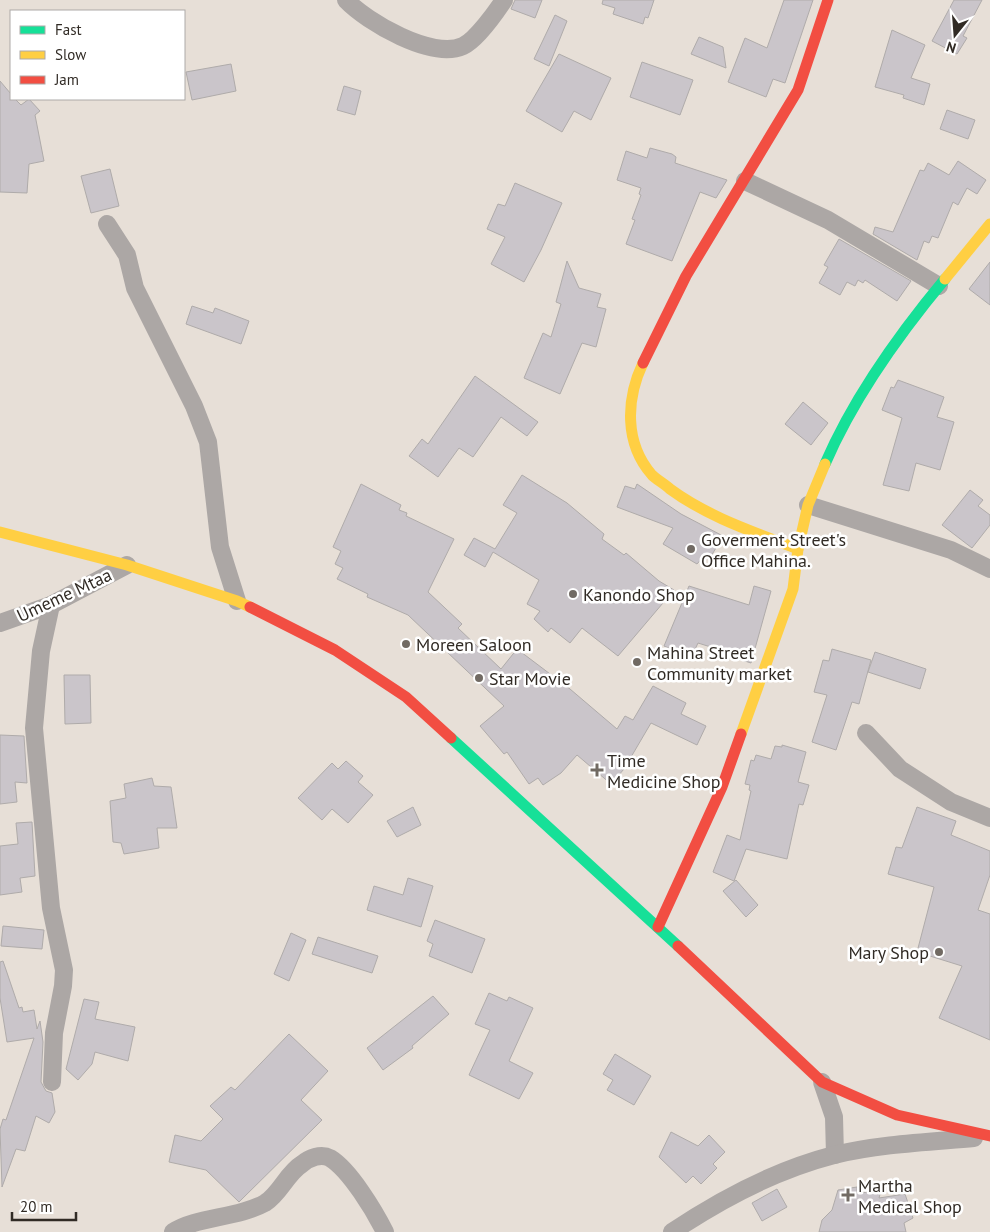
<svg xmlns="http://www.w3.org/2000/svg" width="990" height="1232" viewBox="0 0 990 1232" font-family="'PT Sans',sans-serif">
  <rect width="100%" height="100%" fill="#e7dfd7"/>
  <g fill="#cac5ca" stroke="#afabaa">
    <polygon points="515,0 542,0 535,18 511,9"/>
    <polygon points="603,0 654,0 648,18 645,17 643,24 613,14 615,8 602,4"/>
    <polygon points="784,0 813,0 785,83 773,79 766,97 728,82 745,38 767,48"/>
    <polygon points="954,0 982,0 963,36 967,38 957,54 932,41"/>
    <polygon points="555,15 567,21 549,66 534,59"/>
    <polygon points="892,30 925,45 911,78 930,84 924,105 903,98 904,95 875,87"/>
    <polygon points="699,37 723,47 726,68 691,54"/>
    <polygon points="559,54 611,78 591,120 574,111 562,132 526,111"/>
    <polygon points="642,62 693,80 680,115 630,97"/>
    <polygon points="231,64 236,91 192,100 186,72"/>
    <polygon points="0,81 11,94 11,99 15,99 21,105 29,99 40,111 35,115 44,161 29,164 27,193 0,192"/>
    <polygon points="344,86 361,91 355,115 337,110"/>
    <polygon points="947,110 975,120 968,139 940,129"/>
    <polygon points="650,148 672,154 676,157 675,163 727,180 716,198 700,192 672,261 626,244 635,220 632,219 641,195 639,194 641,188 617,180 626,151 647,158"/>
    <polygon points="958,161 986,180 977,194 967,188 958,205 953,202 938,238 932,236 929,243 924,241 917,260 873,234 875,227 893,232 920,170 924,171 928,163 949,175"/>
    <polygon points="110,169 119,206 91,213 81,176"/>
    <polygon points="515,183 562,203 541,250 524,282 491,264 505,237 487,229 498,204 505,206"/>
    <polygon points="839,239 911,281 897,301 865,280 863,283 858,280 855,286 847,282 840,295 819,283 828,267 824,265"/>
    <polygon points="567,261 579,288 601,294 597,307 606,309 596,347 582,343 560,394 524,378 543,333 551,337 561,304 556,302"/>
    <polygon points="990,262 990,305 969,289"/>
    <polygon points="192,306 213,313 215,308 249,321 241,344 186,324"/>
    <polygon points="475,376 538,422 527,436 501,417 473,457 459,448 438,477 409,456 422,439 428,444"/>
    <polygon points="898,380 944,397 937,417 954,422 940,470 916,463 909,491 883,485 902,418 882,410 891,387 894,388"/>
    <polygon points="803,402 828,423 811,445 785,424"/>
    <polygon points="522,475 567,503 604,534 602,539 624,555 626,553 659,581 674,590 618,656 582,628 570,643 551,628 548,632 534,619 540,611 527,604 539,580 493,552 485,567 464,555 474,538 495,549 517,513 503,505"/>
    <polygon points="361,484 401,505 399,510 407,513 406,516 454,539 428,592 462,624 458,628 501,669 517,649 570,689 617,729 625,716 633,720 653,686 686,703 681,714 706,726 697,745 651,723 624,769 611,784 577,755 561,773 543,785 538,778 529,784 507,752 504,754 480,726 504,706 408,615 367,597 368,594 337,579 343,568 335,564 341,551 333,547"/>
    <polygon points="637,484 681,514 723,536 710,558 705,555 697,564 663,544 673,528 617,507 625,486 635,489"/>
    <polygon points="970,490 983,500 978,506 990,515 990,525 972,548 942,525"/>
    <polygon points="689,586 749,605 754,586 771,591 751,663 729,656 730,653 698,643 691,658 664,646"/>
    <polygon points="832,649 871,660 859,704 852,702 836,750 812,742 827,695 814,692 823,660 829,661"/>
    <polygon points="875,652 926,669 920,689 868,672"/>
    <polygon points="64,675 90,675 91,723 65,724"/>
    <polygon points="0,735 24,736 27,783 15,782 17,802 0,804"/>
    <polygon points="782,745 806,752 798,782 809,785 803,805 799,804 787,859 746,849 734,881 713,872 727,835 740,840 751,791 749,790 750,785 745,784 751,760 754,761 756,755 771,759 775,746 782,747"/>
    <polygon points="346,761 363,776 358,782 373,795 348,823 332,809 322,820 298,798 332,763 338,769"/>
    <polygon points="152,778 154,786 171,787 177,828 157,828 159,848 124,854 121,843 113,842 110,801 126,798 124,784"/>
    <polygon points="413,807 421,825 397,837 387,821"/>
    <polygon points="917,807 956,821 951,835 990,851 990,875 978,910 990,914 990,1040 939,1018 962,966 917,952 934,887 888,874 896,847 902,848"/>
    <polygon points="32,822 35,876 20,878 22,892 0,895 0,846 18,844 16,823"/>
    <polygon points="408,878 433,886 421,927 367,910 374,886 403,895"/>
    <polygon points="736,880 758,905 746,917 723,891"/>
    <polygon points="435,920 485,939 472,973 429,956 433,944 427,941"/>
    <polygon points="3,926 44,930 42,949 1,946"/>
    <polygon points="291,933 306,940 289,981 274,974"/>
    <polygon points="318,937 378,956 372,973 312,954"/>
    <polygon points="3,961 19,1008 22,1007 23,1012 34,1010 37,1029 40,1021 43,1042 41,1082 46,1091 52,1093 55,1112 49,1123 36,1116 25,1151 16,1149 2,1187 0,1129 3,1119 6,1120 34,1038 7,1042 0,998 0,962"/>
    <polygon points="489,993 507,1001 509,997 533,1008 509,1061 533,1073 519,1099 469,1075 490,1030 475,1024"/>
    <polygon points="433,996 449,1014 412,1046 413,1048 383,1070 367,1048"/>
    <polygon points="84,999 99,1002 95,1019 135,1027 128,1061 95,1052 92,1064 78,1080 66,1069"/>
    <polygon points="289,1034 328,1071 301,1100 322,1120 239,1202 206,1170 169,1162 175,1135 201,1141 223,1119 210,1106 231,1087 235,1090"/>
    <polygon points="615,1054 651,1076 634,1105 607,1090 613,1080 603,1074"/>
    <polygon points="671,1132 698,1146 709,1135 725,1152 713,1164 717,1168 701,1184 693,1176 686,1183 659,1157"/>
    <polygon points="857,1187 857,1193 881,1191 879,1198 905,1194 913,1218 904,1223 906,1232 819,1232 822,1220 832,1210 838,1190"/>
    <polygon points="777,1189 787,1207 762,1221 752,1203"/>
  </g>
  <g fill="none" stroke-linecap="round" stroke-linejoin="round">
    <g stroke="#aca7a5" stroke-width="18">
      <path d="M346 0C367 22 432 60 463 46 476 40 496 12 504 0"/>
      <polyline points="745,181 828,220 939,286"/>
      <polyline points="107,224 127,255 135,288 194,406 208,442 220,547 237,601"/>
      <polyline points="808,505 951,550 990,569"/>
      <polyline points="51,605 41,651 34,728 51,908 64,970 63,986 54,1033 52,1082"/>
      <polyline points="0,623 51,605 127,565"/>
      <polyline points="866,733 900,769 951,802 990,818"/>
      <polyline points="822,1082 834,1117 835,1155"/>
      <path d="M173 1232C195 1217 238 1218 265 1203 280 1194 287 1173 302 1164 309 1158 321 1153 330 1158 350 1170 375 1212 385 1232"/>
      <path d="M672 1232C721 1199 776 1170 834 1155 879 1144 928 1142 974 1138"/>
    </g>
    <g stroke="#16e098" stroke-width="11">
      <path d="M825 464C853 399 900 333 945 279"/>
      <polyline points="451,738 678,946"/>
    </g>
    <g stroke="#ffcf43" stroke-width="11">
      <polyline points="945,279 990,224"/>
      <path d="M643 363C626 399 624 443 652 475 657 480 665 484 670 489 708 517 754 532 798 549"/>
      <polyline points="0,532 127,565 237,601 250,607"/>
      <polyline points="741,734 793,589 798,549 808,505 825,464"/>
    </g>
    <g stroke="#f24e42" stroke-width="11">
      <polyline points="643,363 686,276 798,90 828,0"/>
      <polyline points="250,607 335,650 406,697 451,738"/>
      <polyline points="658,927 722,787 741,734"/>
      <polyline points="678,946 822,1082 897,1115 990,1136"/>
    </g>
  </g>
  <g fill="#716a63" stroke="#fff" stroke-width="2">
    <circle cx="691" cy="549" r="5"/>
    <circle cx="573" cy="594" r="5"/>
    <circle cx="406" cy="644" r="5"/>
    <circle cx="637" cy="662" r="5"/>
    <circle cx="479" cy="678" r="5"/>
    <path d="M594.5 762.5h5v5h5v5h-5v5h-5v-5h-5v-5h5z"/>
    <circle cx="939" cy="952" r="5"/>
    <path d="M845.5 1187.5h5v5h5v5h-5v5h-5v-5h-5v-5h5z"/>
  </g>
  <g text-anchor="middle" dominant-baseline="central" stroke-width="5" stroke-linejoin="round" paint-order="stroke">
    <g font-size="18" fill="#312b25" stroke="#fff" text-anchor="start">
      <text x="701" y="539">Goverment Street's<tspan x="701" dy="21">Office Mahina.</tspan></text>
      <text x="583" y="594">Kanondo Shop</text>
      <text x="416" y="644">Moreen Saloon</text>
      <text x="647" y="652">Mahina Street<tspan x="647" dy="21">Community market</tspan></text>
      <text x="489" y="678">Star Movie</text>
      <text x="607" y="760">Time<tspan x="607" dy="21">Medicine Shop</tspan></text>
      <text x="929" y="952" text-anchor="end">Mary Shop</text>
      <text x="858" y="1185">Martha<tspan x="858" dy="21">Medical Shop</tspan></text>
    </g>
    <g font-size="18" fill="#312b25" stroke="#fff">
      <text transform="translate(64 595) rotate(-25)">Umeme Mtaa</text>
    </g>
  </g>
  <rect x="10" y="10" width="175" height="90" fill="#ffffff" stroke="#adaaa8"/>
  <rect x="20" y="26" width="25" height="8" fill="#16e098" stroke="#adaaa8"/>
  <text x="55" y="35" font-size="15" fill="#312b25">Fast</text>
  <rect x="20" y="51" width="25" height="8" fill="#ffcf43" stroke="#adaaa8"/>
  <text x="55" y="60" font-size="15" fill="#312b25">Slow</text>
  <rect x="20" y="76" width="25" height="8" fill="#f24e42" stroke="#adaaa8"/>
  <text x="55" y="85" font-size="15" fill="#312b25">Jam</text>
  <g transform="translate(955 35) rotate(197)" stroke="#ffffff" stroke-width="4" paint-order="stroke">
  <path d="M0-4L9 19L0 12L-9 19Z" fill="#312b25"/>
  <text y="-8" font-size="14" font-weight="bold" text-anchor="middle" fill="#312b25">N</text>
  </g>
  <path d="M12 1212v8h64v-8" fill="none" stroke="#312b25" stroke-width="2.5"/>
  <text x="20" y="1212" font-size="15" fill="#312b25" stroke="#ffffff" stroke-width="4" paint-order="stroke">20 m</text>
</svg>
